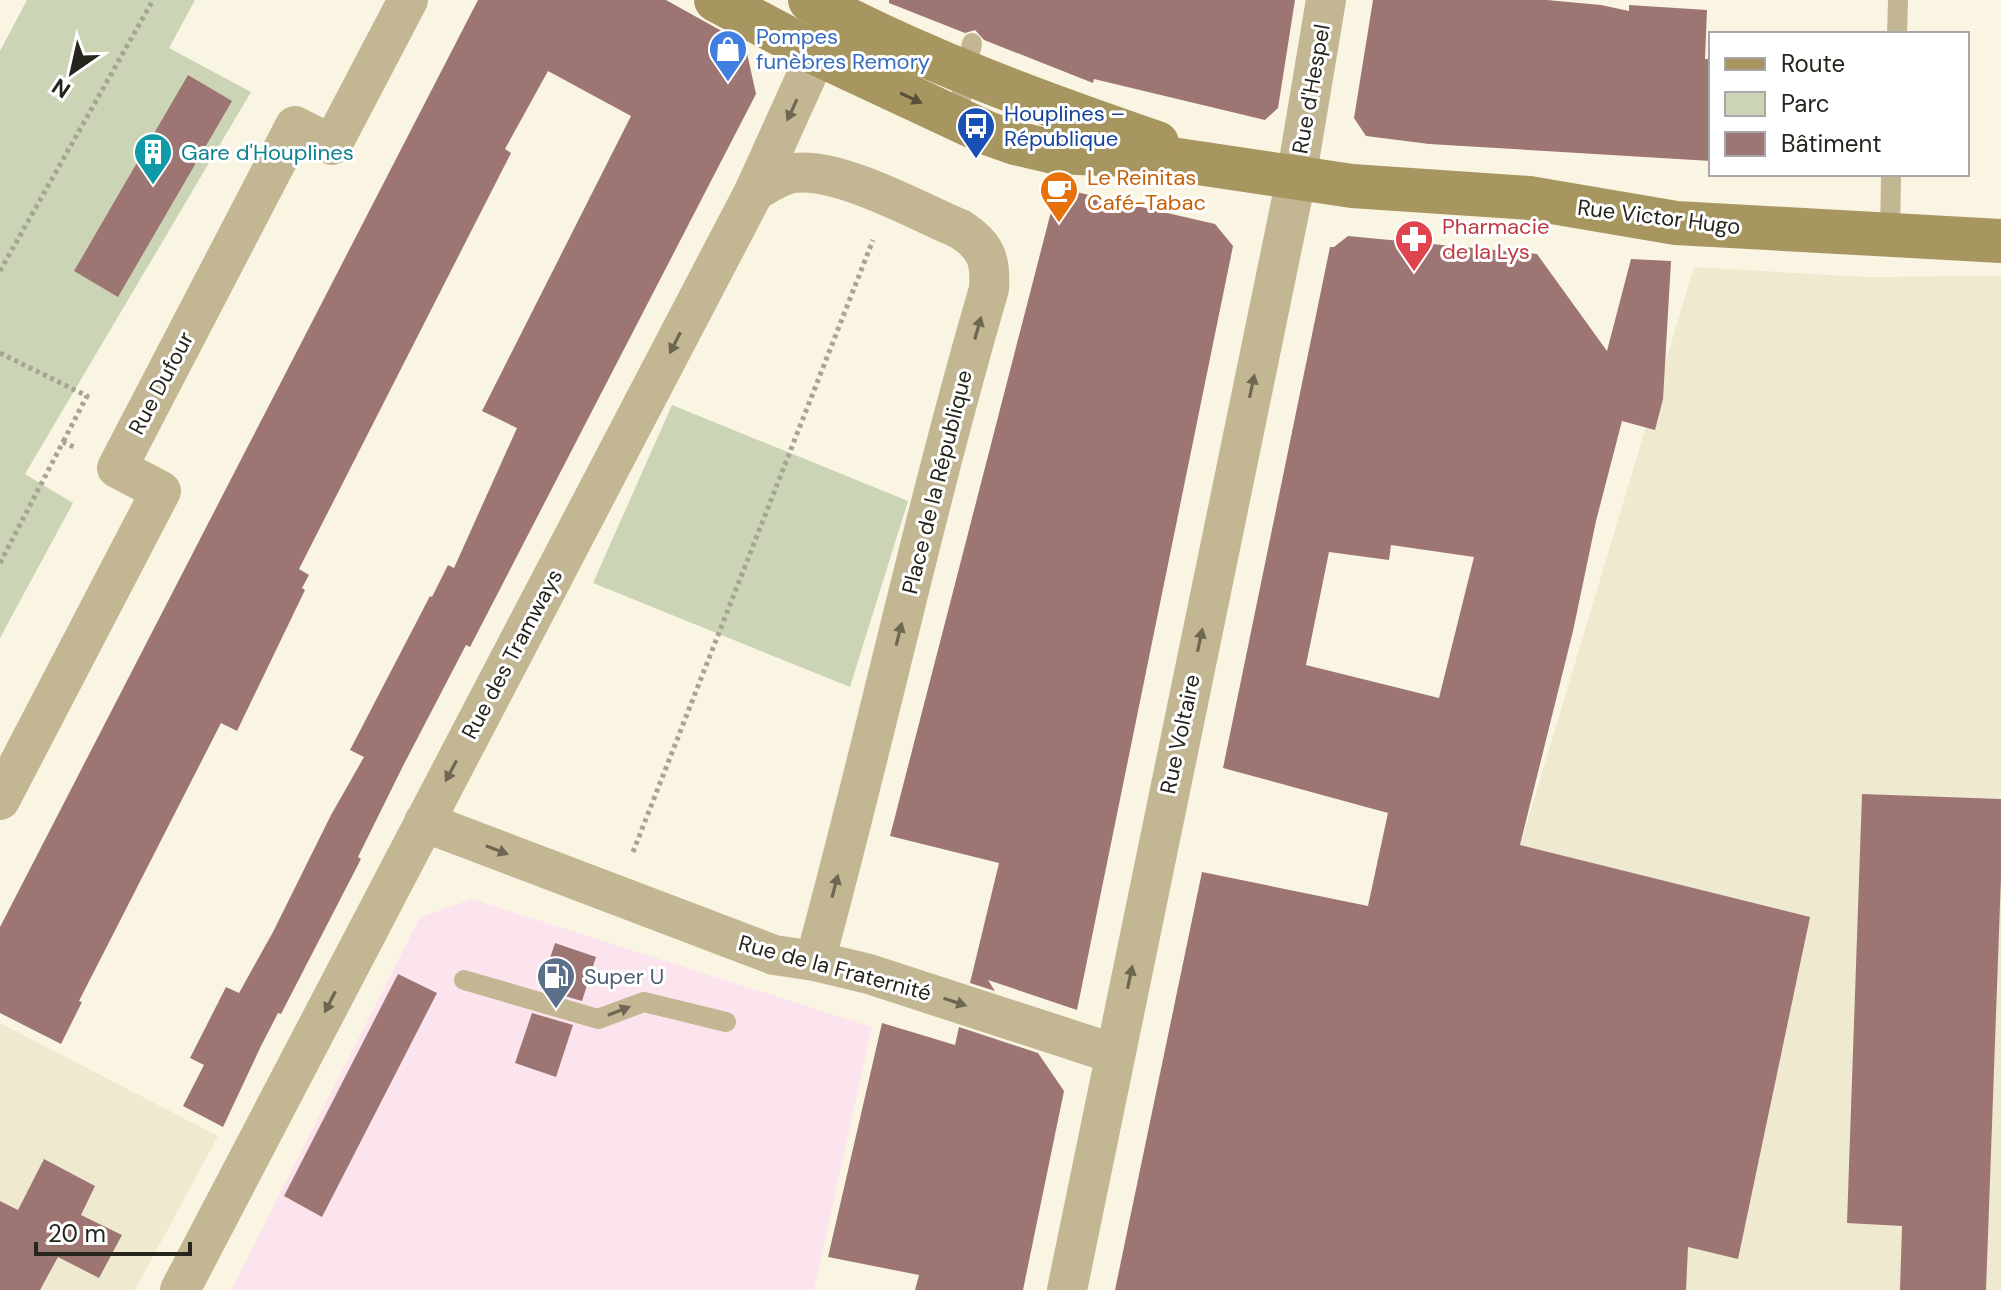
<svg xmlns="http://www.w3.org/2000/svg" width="2001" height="1290" viewBox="0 0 2001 1290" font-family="'DM Sans',sans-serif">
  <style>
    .commercial { fill: #fce4ee }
    .built { fill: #efe9cf }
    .green { fill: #ccd4b6 }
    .building { fill: #9d7674; fill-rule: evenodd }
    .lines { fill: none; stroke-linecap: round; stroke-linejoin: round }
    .path { stroke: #a7a395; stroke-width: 5; stroke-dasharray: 4 4; stroke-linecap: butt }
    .service { stroke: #c2b693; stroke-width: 20 }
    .minor { stroke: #c2b693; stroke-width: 40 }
    .secondary { stroke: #a89661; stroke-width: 44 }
    .oneway { fill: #595238 }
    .oneway2 { fill: #6c6652 }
    .labels { text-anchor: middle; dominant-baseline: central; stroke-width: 6; stroke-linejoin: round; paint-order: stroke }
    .shop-label { font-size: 22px; fill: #366cbe; stroke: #fff; text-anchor: start }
    .street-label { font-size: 22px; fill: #25241d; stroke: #fff }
    .transit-label { font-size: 22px; fill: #164399; stroke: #fff; text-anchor: start }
    .culture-label { font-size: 22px; fill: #0d838f; stroke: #fff; text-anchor: start }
    .food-label { font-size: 22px; fill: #c56008; stroke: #fff; text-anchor: start }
    .health-label { font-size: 22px; fill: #be3a42; stroke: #fff; text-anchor: start }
    .service-label { font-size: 22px; fill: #4e5e75; stroke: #fff; text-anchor: start }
  </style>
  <rect width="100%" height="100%" fill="#faf5e3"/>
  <path class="commercial" d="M 472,899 L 872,1027 L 814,1290 L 231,1290 L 420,917 Z"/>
  <g class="built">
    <path d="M 1694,267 L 1866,277 L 2001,276 L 2001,1290 L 1275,1290 L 1361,937 L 1388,813 L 1520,846 Z"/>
    <path d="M 0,1023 L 218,1136 L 135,1290 L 0,1290 Z"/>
  </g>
  <g class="green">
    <path d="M 27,0 L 195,0 L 169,48 L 251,92 L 25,474 L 73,503 L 0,638 L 0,51 Z"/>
    <path d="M 672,405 L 908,501 L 850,687 L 593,583 Z"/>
  </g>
  <g class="building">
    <path d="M 478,0 L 666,0 L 745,44 L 756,94 L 470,647 L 466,645 L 403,766 L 358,857 L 361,859 L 281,1014 L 278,1013 L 261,1046 L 223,1127 L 183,1106 L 204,1065 L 190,1058 L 226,987 L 239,993 L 273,932 L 331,815 L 364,757 L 350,750 L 430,596 L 432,597 L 448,565 L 454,568 L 517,428 L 482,411 L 631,116 L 548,71 L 505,149 L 511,153 L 299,569 L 309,575 L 302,588 L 305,590 L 237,731 L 221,723 L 79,1001 L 82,1002 L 61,1044 L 0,1013 L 0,927 Z"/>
    <path d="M 889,0 L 1295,0 L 1278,108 L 1265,120 L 1094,79 L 1093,83 L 984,40 L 975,30 L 965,33 L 889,3 Z"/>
    <path d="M 1373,0 L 1547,0 L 1601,5 L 1629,11 L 1629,5 L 1707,10 L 1705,59 L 1711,59 L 1711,161 L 1429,144 L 1366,136 L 1354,118 Z"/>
    <path d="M 188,75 L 232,101 L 118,297 L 74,271 Z"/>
    <path d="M 1072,191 L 1215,224 L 1233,246 L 1077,1010 L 988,980 L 995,991 L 970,983 L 999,863 L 890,836 L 1054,200 Z"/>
    <path d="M 1348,236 L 1537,254 L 1607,351 L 1631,259 L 1671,261 L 1663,399 L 1655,430 L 1622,421 L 1596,521 L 1573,631 L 1520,845 L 1810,917 L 1738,1259 L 1688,1247 L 1686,1290 L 1115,1290 L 1202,872 L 1368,906 L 1388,813 L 1223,768 L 1330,247 L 1334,247 ZM 1391,545 L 1474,557 L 1439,698 L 1306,665 L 1329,552 L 1389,560 Z"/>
    <path d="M 1862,794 L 2001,799 L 2001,877 L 1986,1290 L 1900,1290 L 1902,1226 L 1847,1223 Z"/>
    <path d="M 555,943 L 596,957 L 582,1001 L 540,989 Z"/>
    <path d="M 398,974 L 437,993 L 322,1217 L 284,1196 Z"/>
    <path d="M 532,1013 L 573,1025 L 556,1077 L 515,1063 Z"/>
    <path d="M 882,1023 L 955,1045 L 959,1027 L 1038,1053 L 1064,1091 L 1023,1290 L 915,1290 L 919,1275 L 828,1257 Z"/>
    <path d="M 44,1159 L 95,1186 L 81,1215 L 122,1235 L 99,1278 L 58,1257 L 40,1290 L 0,1290 L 0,1201 L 18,1210 Z"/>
  </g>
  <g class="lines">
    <g class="path">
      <path d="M 0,271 L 153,0"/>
      <path d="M 0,353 L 87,396 L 63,442"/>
      <path d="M 0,563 L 63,442 L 76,448"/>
      <path d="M 633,852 L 873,240"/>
    </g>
    <g class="service">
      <path d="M 1897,34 L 1898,0"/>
      <path d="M 957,119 L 972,43"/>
      <path d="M 1890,234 L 1891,176"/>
      <path d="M 464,980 L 598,1019 L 644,1002 L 726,1022"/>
    </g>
    <g class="minor">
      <path d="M 754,192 C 767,184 779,175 794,173 C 839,167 917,211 960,229 C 986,246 991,259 989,289 C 924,511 876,738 815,961"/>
      <path d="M 0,800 L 161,491 L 117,468 L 295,126 L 332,145 L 408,0"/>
      <path d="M 424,822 L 774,955 L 815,961 L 869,974 L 1115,1054"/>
      <path d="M 180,1290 L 754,192 L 830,24"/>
      <path d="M 1067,1290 L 1296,179 L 1326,0"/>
    </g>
    <g class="secondary">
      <path d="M 716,0 L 818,54 L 987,133 L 1015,143 L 1054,152 L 1151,156 L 1352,186 L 1529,198 L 1676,223 L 2001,241"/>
      <path d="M 810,0 C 920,59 1038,102 1157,143"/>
    </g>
  </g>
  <defs><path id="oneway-solid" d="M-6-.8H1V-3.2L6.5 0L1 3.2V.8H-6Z" transform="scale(2)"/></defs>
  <use class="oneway" href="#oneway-solid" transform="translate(911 98) rotate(25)"/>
  <g class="oneway2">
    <use href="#oneway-solid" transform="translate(792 110) rotate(115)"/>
    <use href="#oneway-solid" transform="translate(978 328) rotate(-74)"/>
    <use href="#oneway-solid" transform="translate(675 343) rotate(117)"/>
    <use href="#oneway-solid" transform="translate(1252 386) rotate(-78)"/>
    <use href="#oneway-solid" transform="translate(899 634) rotate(-76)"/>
    <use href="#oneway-solid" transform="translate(1200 640) rotate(-78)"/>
    <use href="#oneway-solid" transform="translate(451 771) rotate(118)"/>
    <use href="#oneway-solid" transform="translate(497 850) rotate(21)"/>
    <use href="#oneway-solid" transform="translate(835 886) rotate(-75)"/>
    <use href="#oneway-solid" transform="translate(1130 977) rotate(-78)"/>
    <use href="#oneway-solid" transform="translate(330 1002) rotate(117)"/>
    <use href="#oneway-solid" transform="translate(955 1002) rotate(18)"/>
    <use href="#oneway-solid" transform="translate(619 1011) rotate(-21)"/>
  </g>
  <defs>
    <symbol id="shop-pin" viewBox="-11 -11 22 30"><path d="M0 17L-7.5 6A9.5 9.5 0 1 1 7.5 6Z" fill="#3f7fe0" stroke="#fff"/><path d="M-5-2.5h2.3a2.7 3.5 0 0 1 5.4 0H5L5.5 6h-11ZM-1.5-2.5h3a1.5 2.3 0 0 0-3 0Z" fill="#fff"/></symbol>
    <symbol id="bus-pin" viewBox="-11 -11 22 30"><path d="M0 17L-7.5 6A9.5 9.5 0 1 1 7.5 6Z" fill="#1a4fb4" stroke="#fff"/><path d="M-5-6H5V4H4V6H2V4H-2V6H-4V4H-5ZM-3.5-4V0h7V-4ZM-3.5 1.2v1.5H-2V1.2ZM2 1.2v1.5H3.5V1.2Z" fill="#fff"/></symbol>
    <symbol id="building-pin" viewBox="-11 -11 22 30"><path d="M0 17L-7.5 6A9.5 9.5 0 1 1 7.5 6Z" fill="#0f9aa8" stroke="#fff"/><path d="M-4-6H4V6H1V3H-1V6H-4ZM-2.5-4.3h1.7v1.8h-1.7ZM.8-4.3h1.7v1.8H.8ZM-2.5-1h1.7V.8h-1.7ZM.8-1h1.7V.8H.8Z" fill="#fff"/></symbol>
    <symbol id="cafe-pin" viewBox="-11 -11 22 30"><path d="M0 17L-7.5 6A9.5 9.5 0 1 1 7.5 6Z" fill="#e8710a" stroke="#fff"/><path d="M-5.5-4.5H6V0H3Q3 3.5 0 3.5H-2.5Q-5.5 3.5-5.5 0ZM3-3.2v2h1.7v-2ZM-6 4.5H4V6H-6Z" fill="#fff"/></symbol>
    <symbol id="pharmacy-pin" viewBox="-11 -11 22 30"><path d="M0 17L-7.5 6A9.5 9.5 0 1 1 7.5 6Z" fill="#e0444e" stroke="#fff"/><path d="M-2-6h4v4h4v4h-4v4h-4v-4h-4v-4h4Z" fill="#fff"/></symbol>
    <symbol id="fuel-pin" viewBox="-11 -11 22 30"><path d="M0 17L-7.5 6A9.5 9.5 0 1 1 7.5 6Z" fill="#5c6f8a" stroke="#fff"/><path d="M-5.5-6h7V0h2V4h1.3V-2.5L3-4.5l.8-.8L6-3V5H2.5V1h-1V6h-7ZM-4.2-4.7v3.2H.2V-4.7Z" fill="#fff"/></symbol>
  </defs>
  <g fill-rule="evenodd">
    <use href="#shop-pin" x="706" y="27" width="44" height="60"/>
    <use href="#bus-pin" x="954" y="104" width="44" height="60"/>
    <use href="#building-pin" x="131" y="130" width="44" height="60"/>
    <use href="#cafe-pin" x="1037" y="168" width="44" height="60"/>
    <use href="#pharmacy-pin" x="1392" y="217" width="44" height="60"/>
    <use href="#fuel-pin" x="534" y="954" width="44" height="60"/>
  </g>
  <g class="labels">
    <g class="shop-label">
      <text x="756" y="36">Pompes<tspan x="756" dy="25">funèbres Remory</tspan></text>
    </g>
    <g class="street-label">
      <text transform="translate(1311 89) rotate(-80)">Rue d'Hespel</text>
      <text transform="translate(1659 217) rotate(7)">Rue Victor Hugo</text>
      <text transform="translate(161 383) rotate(-62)">Rue Dufour</text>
      <text transform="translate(937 482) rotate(-76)">Place de la République</text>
      <text transform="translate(512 654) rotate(-62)">Rue des Tramways</text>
      <text transform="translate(1180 734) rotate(-78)">Rue Voltaire</text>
      <text transform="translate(835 968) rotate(15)">Rue de la Fraternité</text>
    </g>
    <g class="transit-label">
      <text x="1004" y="113">Houplines –<tspan x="1004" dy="25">République</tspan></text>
    </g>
    <g class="culture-label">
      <text x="181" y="152">Gare d'Houplines</text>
    </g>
    <g class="food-label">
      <text x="1087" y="177">Le Reinitas<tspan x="1087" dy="25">Café-Tabac</tspan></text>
    </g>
    <g class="health-label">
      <text x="1442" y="226">Pharmacie<tspan x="1442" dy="25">de la Lys</tspan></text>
    </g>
    <g class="service-label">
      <text x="584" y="976">Super U</text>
    </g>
  </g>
  <rect x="1709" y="32" width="260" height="144" fill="#ffffff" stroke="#a8a7a5" stroke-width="2"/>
  <rect x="1725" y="58" width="40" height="12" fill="#a89661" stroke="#a8a7a5" stroke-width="2"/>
  <text x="1781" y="72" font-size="24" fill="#25241d">Route</text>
  <rect x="1725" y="92" width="40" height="24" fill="#ccd4b6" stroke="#a8a7a5" stroke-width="2"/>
  <text x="1781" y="112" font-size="24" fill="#25241d">Parc</text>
  <rect x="1725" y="132" width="40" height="24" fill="#9d7674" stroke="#a8a7a5" stroke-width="2"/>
  <text x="1781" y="152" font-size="24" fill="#25241d">Bâtiment</text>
  <g transform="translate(72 72) rotate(214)" stroke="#ffffff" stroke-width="6" paint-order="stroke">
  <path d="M0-6L14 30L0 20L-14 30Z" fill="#25241d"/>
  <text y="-12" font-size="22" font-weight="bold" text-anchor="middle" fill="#25241d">N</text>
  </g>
  <path d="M36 1242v12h154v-12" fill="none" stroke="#25241d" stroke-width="4"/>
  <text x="48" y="1242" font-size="24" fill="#25241d" stroke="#ffffff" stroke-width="6" paint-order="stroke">20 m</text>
</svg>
